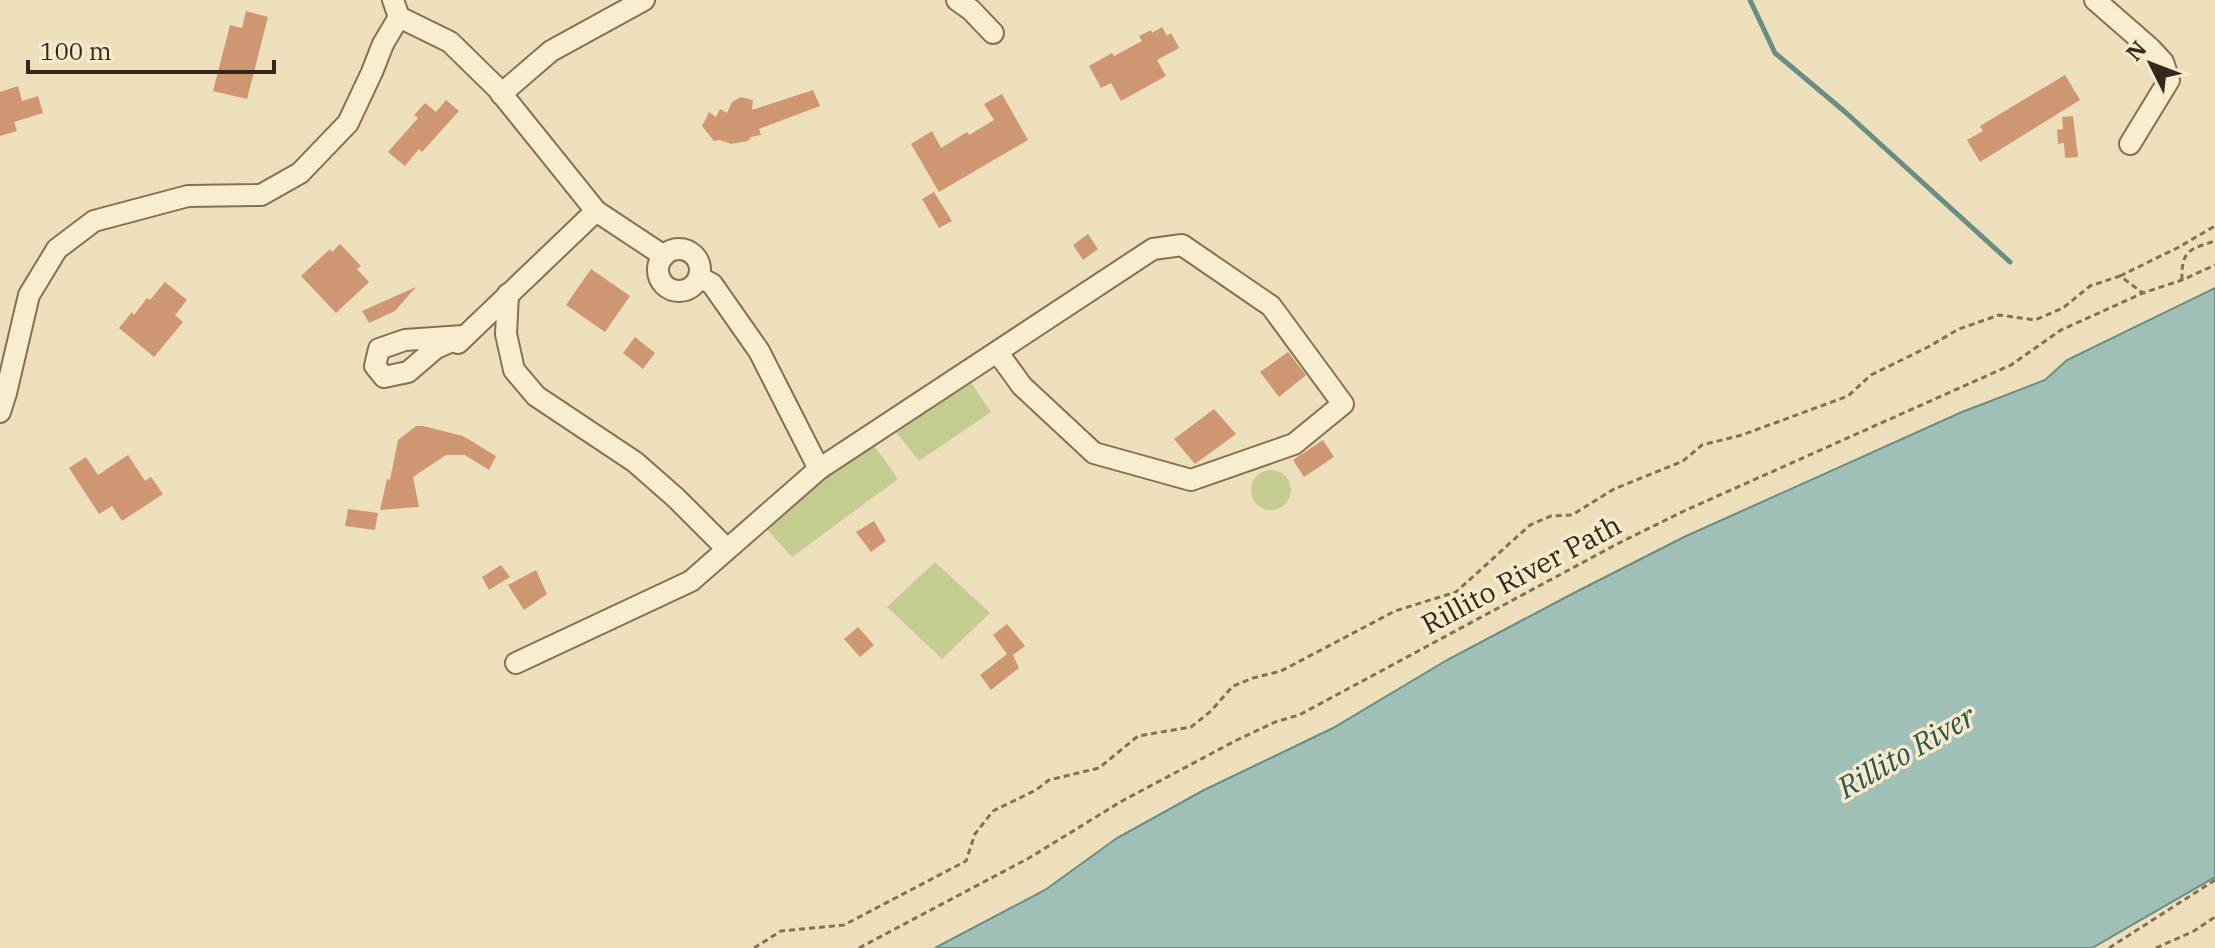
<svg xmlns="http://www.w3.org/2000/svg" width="2215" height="948" viewBox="0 0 2215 948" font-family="'IBM Plex Serif',serif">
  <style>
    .green { fill: #c5cc90 }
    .water { fill: #a0bfb6; stroke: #688d84; stroke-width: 2 }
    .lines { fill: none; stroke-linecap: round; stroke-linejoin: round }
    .stream { stroke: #688d84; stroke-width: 5 }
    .building { fill: #ce9771 }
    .minor-casing { stroke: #866f55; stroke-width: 24 }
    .path { stroke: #866f55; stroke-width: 3; stroke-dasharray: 6 4; stroke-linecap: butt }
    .minor { stroke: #f9edcf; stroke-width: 20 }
    .labels { text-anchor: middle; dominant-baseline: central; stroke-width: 7; stroke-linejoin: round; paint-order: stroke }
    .street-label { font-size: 28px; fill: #35271b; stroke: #f6eacc }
    .water-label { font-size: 30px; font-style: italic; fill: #295552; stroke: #f6eacc }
  </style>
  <rect width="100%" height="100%" fill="#eedfbc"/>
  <g class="green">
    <path d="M 969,380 L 991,412 L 919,461 L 892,427 Z"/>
    <path d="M 872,443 L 898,479 L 792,557 L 763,525 Z"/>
    <circle cx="1271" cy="490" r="20"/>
    <path d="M 935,562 L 990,613 L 942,659 L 887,607 Z"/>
  </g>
  <path class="water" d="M 2215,288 L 2215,877 L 2092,948 L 935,948 L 1045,890 L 1117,838 L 1204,790 L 1333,728 L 1447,660 L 1570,595 L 1684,537 L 1962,412 L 2045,380 L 2067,360 Z"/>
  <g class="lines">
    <path class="stream" d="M 1750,0 L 1775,53 L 1844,111 L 2010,262"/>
  </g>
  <g class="building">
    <path d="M 246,11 L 268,17 L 247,99 L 213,91 L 230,25 L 242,28 Z"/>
    <path d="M 1162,27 L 1167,36 L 1171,33 L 1179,48 L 1157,60 L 1166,76 L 1121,101 L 1111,83 L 1101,88 L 1089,66 L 1112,53 L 1114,56 L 1142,41 L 1139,36 L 1151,30 L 1152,33 Z"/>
    <path d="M 2065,75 L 2080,100 L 1980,162 L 1967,140 L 1983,131 L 1980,126 Z"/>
    <path d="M 18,86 L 22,101 L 38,96 L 43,113 L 14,122 L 17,131 L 0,136 L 0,92 Z"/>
    <path d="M 813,90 L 820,106 L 759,129 L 761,135 L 751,137 L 748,141 L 731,144 L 720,140 L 714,141 L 702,126 L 709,112 L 716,117 L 720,109 L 727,113 L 732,102 L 741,97 L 753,100 L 752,110 Z"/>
    <path d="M 1002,94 L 1028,140 L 939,192 L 911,144 L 932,131 L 941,148 L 967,132 L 969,135 L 994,120 L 984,104 Z"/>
    <path d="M 446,100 L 459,111 L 422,152 L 419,149 L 405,166 L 388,152 L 418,118 L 414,115 L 425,103 L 436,112 Z"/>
    <path d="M 2073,116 L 2078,157 L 2065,158 L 2064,143 L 2058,144 L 2057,130 L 2063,129 L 2062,117 Z"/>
    <path d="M 934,192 L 952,221 L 939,228 L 922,199 Z"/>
    <path d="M 1088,234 L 1098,249 L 1083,260 L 1073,245 Z"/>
    <path d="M 340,244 L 361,266 L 357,269 L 369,282 L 336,313 L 301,276 L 330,249 L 332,252 Z"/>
    <path d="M 591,269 L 630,296 L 605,332 L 566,305 Z"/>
    <path d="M 165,282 L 187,300 L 175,315 L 183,322 L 154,357 L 119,328 L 132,312 L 134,315 L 147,298 L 150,300 Z"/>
    <path d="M 416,287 L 395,311 L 369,323 L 362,311 Z"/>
    <path d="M 635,337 L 655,353 L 643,369 L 623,353 Z"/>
    <path d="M 1288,352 L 1306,375 L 1279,397 L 1260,372 Z"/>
    <path d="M 1214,409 L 1236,434 L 1195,464 L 1174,439 Z"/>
    <path d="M 416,426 L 423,426 L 463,436 L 496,456 L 489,470 L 465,455 L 446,455 L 413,477 L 419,507 L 380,510 L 387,479 L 390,480 L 398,440 Z"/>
    <path d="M 1323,440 L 1334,457 L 1304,477 L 1293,460 Z"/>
    <path d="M 128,455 L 145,481 L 151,477 L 163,494 L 122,521 L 112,506 L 99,514 L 69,468 L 86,457 L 98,475 Z"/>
    <path d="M 348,509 L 378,513 L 375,530 L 345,526 Z"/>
    <path d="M 874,521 L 886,541 L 871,552 L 856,532 Z"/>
    <path d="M 501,565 L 510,577 L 489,590 L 482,577 Z"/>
    <path d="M 536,570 L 547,594 L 524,610 L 508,585 Z"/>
    <path d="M 1007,624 L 1025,646 L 1013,655 L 1019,668 L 991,690 L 980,675 L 1007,654 L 993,635 Z"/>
    <path d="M 858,627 L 874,645 L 860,657 L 844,639 Z"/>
  </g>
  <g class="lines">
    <defs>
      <g id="minor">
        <path d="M 393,0 L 399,17 L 450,42 L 497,88 L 596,211 L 664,256"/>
        <path d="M 957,0 L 971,10 L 993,33"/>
        <path d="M 2095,0 L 2150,48 L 2163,62 L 2169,80 L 2130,144"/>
        <path d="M 501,94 L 551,51 L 644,0"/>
        <circle cx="679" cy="270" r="21"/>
        <path d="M 699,277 L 712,284 L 759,351 L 819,469"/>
        <path d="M 508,294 L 506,334 L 514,370 L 536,396 L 635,462 L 676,498 L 727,549"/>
        <path d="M 463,336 L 436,348 L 408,372 L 384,377 L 375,366 L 379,349 L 405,340 L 463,336 L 465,336"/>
        <path d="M 458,343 L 596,211"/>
        <path d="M 0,412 L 6,393 L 29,295 L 57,249 L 94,221 L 188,196 L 261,195 L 300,173 L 348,123 L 372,72 L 383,44 L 399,17"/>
        <path d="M 516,663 L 691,581 L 819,469 L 1153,249 L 1182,245 L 1271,306 L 1343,404 L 1294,444 L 1191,480 L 1094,453 L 1022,386 L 998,353"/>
      </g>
    </defs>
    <use href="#minor" class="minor-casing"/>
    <g class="path">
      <path d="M 2120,276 L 2179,247 L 2215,226"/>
      <path d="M 2182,280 C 2181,251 2189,249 2215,241"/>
      <path d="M 754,948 L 781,931 L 844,925 L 966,861 L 975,834 L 993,811 L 1036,790 L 1049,780 L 1099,768 L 1138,736 L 1191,727 L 1211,711 L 1233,686 L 1253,678 L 1281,671 L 1395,611 L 1456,592 L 1530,525 L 1551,516 L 1572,515 L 1614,489 L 1683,461 L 1702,445 L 1742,435 L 1848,396 L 1871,375 L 1928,347 L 1959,329 L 1999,315 L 2035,320 L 2063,308 L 2090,286 L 2120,276 L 2143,293"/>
      <path d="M 859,948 L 1029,858 L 1122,801 L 1235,741 L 1275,722 L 1299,715 L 1316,706 L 1617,544 L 1684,511 L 2011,365 L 2061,330 L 2143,293 L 2182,280 L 2215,265"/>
      <path d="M 2109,948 L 2215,880"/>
      <path d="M 2156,948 L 2194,931 L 2215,917"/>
    </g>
    <use href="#minor" class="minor"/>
  </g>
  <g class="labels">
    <g class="street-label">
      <text transform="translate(1521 574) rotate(-28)">Rillito River Path</text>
    </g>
    <g class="water-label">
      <text transform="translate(1906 751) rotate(-30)">Rillito River</text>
    </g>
  </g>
  <g transform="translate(2151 64) rotate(312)" stroke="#f6eacc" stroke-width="6" paint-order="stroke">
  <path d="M0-6L14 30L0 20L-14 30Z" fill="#35271b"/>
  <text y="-12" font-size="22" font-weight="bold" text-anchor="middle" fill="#35271b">N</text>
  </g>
  <path d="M28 60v12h246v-12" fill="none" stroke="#35271b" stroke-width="4"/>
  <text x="40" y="60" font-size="24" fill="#35271b" stroke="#f6eacc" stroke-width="6" paint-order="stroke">100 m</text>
</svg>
